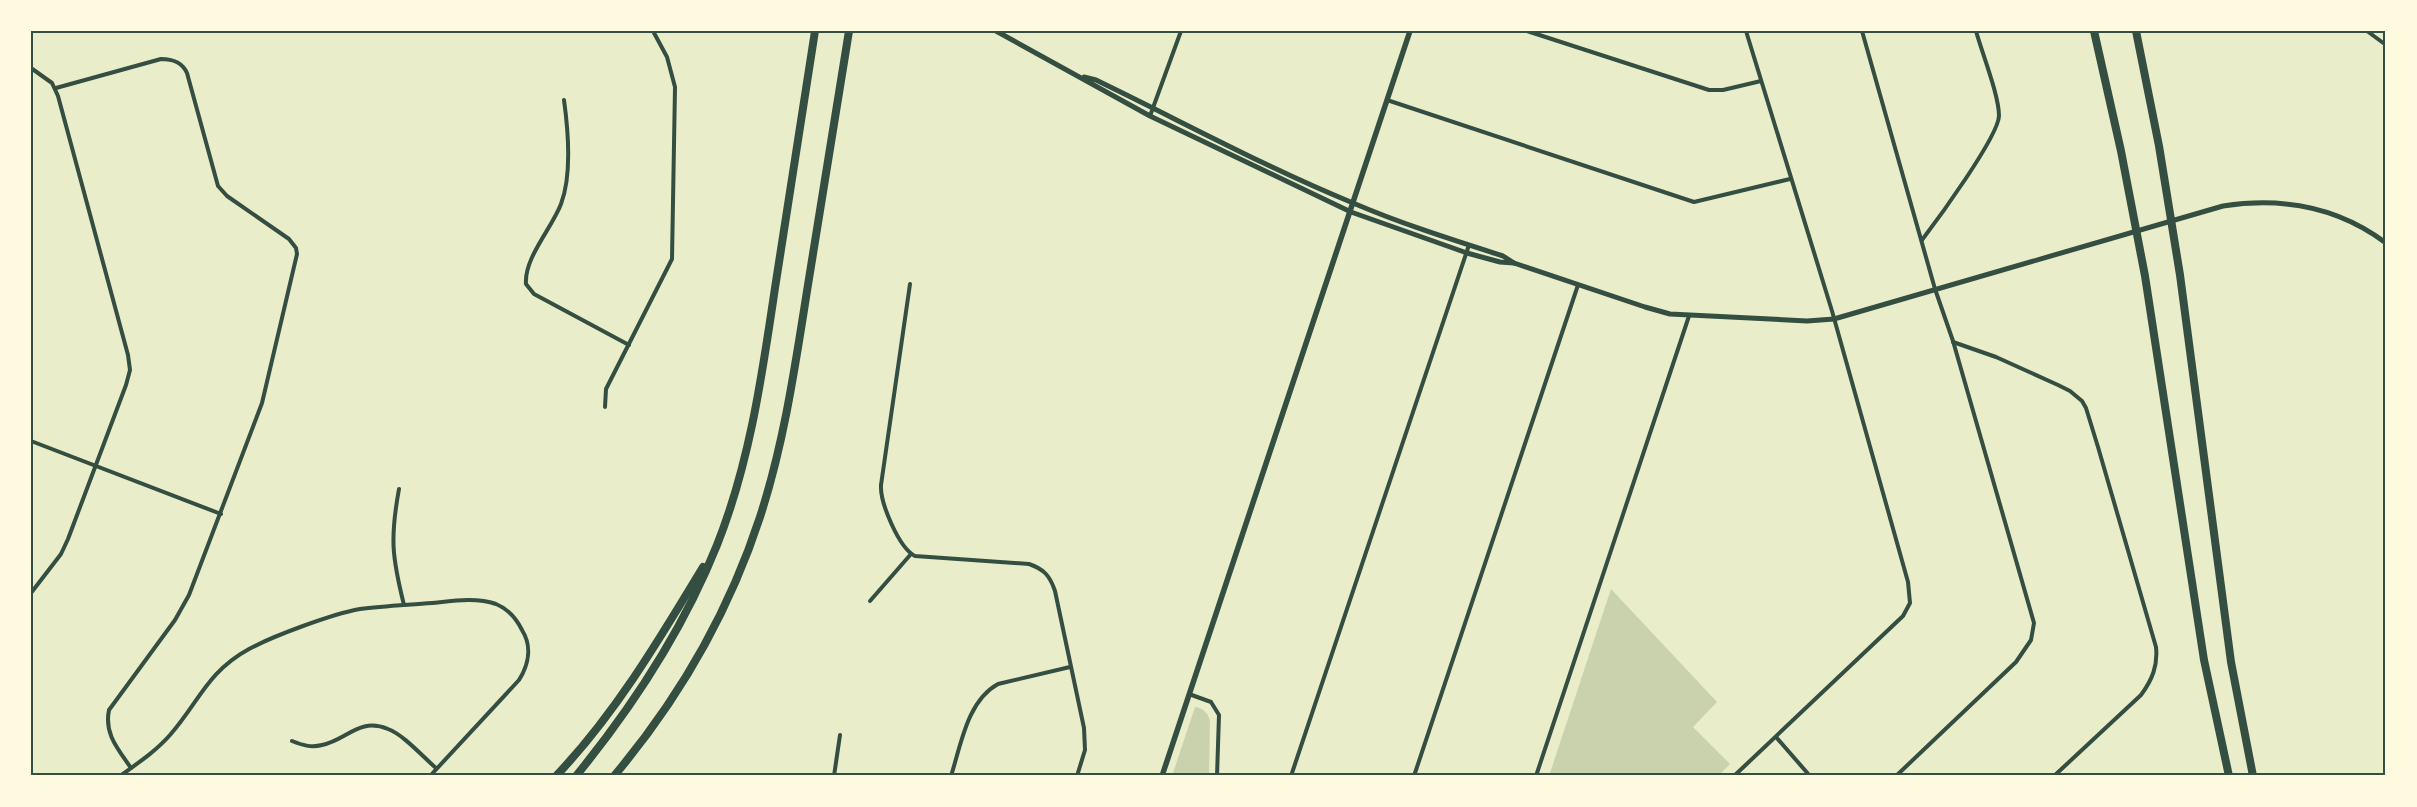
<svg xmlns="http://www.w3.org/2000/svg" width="2417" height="807" viewBox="0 0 2417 807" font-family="'Noto Serif',serif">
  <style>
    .green { fill: #cad2ad }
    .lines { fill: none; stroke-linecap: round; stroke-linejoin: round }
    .minor { stroke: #344e41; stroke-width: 4 }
    .tertiary { stroke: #344e41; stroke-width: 5 }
    .secondary { stroke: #344e41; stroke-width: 5.5 }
    .motorway { stroke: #344e41; stroke-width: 8 }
    .neatline { fill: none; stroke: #344e41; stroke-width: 2 }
  </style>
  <rect width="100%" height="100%" fill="#e9edc9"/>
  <g class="green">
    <path d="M 1611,589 L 1717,702 L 1693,727 L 1730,764 L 1718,776 L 1549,776 Z"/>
    <path d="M 1195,707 C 1203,708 1208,713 1210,721 L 1209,776 L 1172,776 Z"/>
  </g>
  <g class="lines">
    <g class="minor">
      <path d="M 1527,31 L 1709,90 L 1723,90 L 1761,81"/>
      <path d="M 1862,31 L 1935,289 L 1953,341 L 2034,623 L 2031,640 L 2016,662 L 1896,776"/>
      <path d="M 2367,31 L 2386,45"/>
      <path d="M 31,68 L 52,83 L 58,96 L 128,355 L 130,370 L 126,385 L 68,539 L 61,554 L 31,593"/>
      <path d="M 56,88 L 161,59 C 173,59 182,62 187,73 L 218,186 L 227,196 L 289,239 L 296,248 L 297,254 L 262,403 L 189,595 L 175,620 L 109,710 C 104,734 118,749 131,768"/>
      <path d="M 564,100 C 568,129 572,175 561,204 C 552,228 524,258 526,284 L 534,294 L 629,345"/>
      <path d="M 1387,100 L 1694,202 L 1790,179"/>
      <path d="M 1150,116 L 1181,31"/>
      <path d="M 1922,240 C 1938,219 1998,137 1999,116 C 1999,95 1982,53 1976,31"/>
      <path d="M 910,284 L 881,485 C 880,503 899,548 915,556 L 1029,564 C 1044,569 1050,576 1055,591 L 1084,728 L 1085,750 L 1077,776"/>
      <path d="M 1953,342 L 1996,357 L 2058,385 L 2070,391 L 2082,401 L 2086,408 L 2098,447 L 2156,647 C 2158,666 2152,680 2141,695 L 2054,776"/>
      <path d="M 605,407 L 606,389 L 672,259 L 675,87 L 667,57 L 653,31"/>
      <path d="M 31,441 L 221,514"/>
      <path d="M 399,489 C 390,538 392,557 404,605"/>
      <path d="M 870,601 L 911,554"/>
      <path d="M 1189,694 L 1211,702 L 1219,715 L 1217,776"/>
      <path d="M 1776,737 L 1810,776"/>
      <path d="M 292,741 C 302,745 311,748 322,745 C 347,740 359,717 388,729 C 404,735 423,757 436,768"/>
      <path d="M 120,776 C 138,763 156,751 170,735 C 199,702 207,672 249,649 C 273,636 332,614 360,609 C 383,606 408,605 432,603 C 452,601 476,597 496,604 C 508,609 516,618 522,630 C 532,646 529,664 519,680 L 430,776"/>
      <path d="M 834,776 L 840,735"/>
      <path d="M 951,776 C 961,745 967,701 998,684 L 1070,667"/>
      <path d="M 1291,776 L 1469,245"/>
      <path d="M 1414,776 L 1578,285"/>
      <path d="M 1536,776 L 1689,316"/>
      <path d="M 1734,776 L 1903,616 L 1910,603 L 1908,582 L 1832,311 L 1746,31"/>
    </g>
    <g class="tertiary">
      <path d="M 996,31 L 1150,116 L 1351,212 L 1467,253 L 1500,262 L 1514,263 L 1645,307 L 1670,314 L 1807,321 L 1834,319 L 2223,206 C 2282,197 2338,207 2386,243"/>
      <path d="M 1084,77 L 1096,80 C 1181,121 1265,167 1353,203 C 1402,224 1453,240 1503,256 L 1514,263"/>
    </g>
    <path class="secondary" d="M 1162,776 L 1410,31"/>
    <g class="motorway">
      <path d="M 2094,31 L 2121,151 L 2145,276 L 2204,660 L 2229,776"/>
      <path d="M 2136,31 L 2159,146 L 2180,275 L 2231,662 L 2253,776"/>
      <path d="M 556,776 C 615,714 659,640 703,567"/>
      <path d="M 576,776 C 634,705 683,630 717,545 C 750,462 762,375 775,288 C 788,202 802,117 815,31"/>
      <path d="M 614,776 C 678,700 729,612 760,517 C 784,443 795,367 807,291 C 821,204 835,118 849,31"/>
    </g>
  </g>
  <rect width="2417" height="807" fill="none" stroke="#fefae0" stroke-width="65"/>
  <rect x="32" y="32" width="2352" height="742" class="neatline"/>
</svg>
